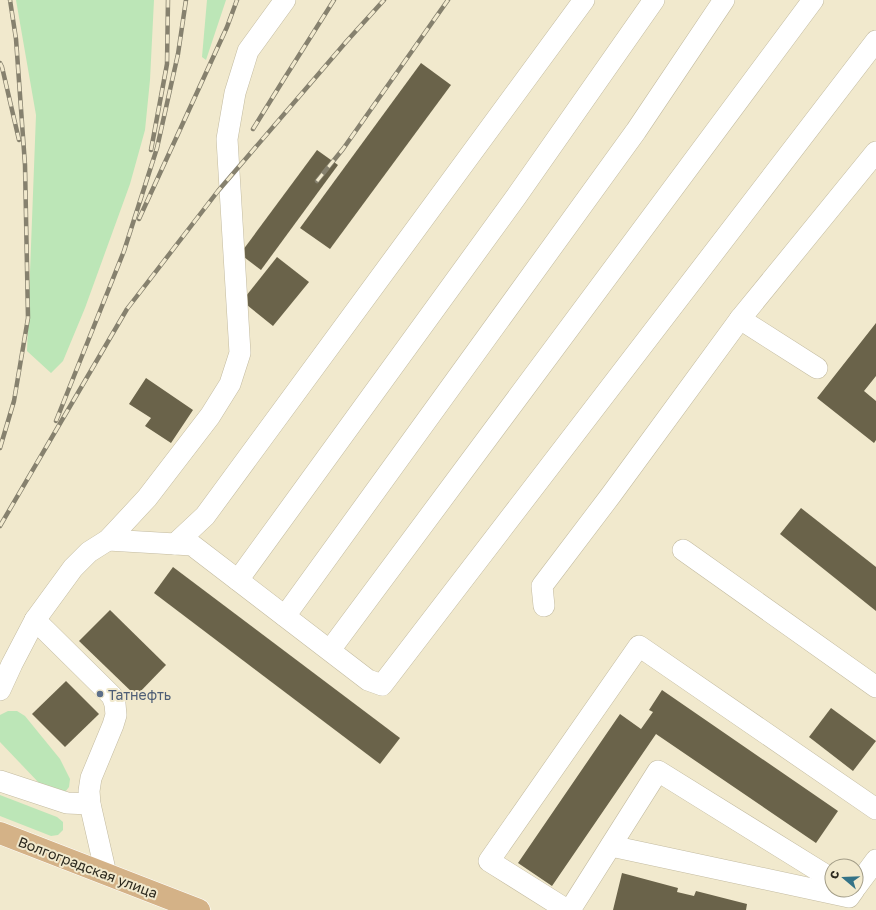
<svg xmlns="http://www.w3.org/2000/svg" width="876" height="910" viewBox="0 0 876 910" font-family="'Golos Text',sans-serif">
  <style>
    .green { fill: #bce6b7 }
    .building { fill: #6a634a }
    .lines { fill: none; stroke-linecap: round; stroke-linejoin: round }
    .minor-casing { stroke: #c3bba0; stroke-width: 22 }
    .major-casing { stroke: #fff; stroke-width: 23 }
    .minor { stroke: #fff; stroke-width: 21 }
    .major { stroke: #d4b287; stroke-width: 22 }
    .rail-casing { stroke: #86816e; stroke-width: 4.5 }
    .rail { stroke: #f1e9cd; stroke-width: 3; stroke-dasharray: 9; stroke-linecap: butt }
    .service-dot { fill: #5c6f8a; stroke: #f1e9cd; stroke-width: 1.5 }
    .labels { text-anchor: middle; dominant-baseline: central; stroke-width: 4; stroke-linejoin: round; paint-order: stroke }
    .service-label { font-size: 14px; fill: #4e5e75; stroke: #f1e9cd; text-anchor: start }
    .street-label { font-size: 14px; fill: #2d2a1f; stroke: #f1e9cd }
  </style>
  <rect width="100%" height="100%" fill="#f1e9cd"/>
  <g class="green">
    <path d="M 16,0 L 154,0 L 150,80 L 145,130 L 130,184 L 85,308 L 63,361 L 51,373 L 27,351 L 36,115 Z"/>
    <path d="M 207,0 L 226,0 L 206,60 L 202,57 Z"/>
    <path d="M 8,711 L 17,711 L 25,716 L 60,759 L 70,779 L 69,787 L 65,792 L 40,784 L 0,742 L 0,715 Z"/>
    <path d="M 0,795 L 57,817 L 63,822 L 63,830 L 58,835 L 51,836 L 0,816 Z"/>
  </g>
  <g class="building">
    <path d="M 421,63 L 451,85 L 330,249 L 300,228 Z"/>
    <path d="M 317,150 L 338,165 L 261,270 L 240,254 Z"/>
    <path d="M 277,257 L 309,282 L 273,326 L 242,301 Z"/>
    <path d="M 876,323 L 876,376 L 864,391 L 876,401 L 876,440 L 874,443 L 817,398 Z"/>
    <path d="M 146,378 L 193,410 L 171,443 L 145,426 L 151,418 L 129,404 Z"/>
    <path d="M 801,508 L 876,567 L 876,611 L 780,534 Z"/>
    <path d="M 173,567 L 400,738 L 380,764 L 154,593 Z"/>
    <path d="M 110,610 L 166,665 L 136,696 L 79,641 Z"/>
    <path d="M 66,681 L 99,714 L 65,747 L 32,714 Z"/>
    <path d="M 662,690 L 838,811 L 816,843 L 656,734 L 552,886 L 518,863 L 620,714 L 641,729 L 653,712 L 649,710 Z"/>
    <path d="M 831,708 L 876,741 L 853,771 L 809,737 Z"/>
    <path d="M 622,873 L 678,888 L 677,892 L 694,896 L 696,891 L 747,904 L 746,910 L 613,910 Z"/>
  </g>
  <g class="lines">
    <defs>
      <g id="minor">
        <path d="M 740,319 L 817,368"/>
        <path d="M 108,540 L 192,545 L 368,680 L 382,685 L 876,41"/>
        <path d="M 175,544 L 205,516 L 584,0"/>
        <path d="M 683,550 L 876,687"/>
        <path d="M 238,580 L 516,197 L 654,0"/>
        <path d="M 544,606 L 542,586 L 611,495 L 740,319 L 876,152"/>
        <path d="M 285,616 L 636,131 L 724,0"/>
        <path d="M 35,620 L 112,696 L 115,704 L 116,715 L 113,725 L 91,778 L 89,791 L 90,804 L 106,874"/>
        <path d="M 330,650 L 813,0"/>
        <path d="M 0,690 L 12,664 L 35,620 L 73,568 L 89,552 L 108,540 L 147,498 L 210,416 L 230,384 L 240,353 L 227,139 L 235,93 L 248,51 L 285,0"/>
        <path d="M 0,781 L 67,803 L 90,804"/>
        <path d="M 611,846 L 849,897 L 854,890"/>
        <path d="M 856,887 L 876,860"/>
        <path d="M 567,910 L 489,861 L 639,646 L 876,809"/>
        <path d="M 570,910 L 658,771 L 832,879"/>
      </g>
      <path id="major" d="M 0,833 L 199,910"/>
    </defs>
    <use href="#minor" class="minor-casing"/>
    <use href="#major" class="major-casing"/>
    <use href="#minor" class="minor"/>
    <use href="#major" class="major"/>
    <defs>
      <g id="rail">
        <path d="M 0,63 L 2,67 L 19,140"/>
        <path d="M 253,129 L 284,79 L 334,0"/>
        <path d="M 151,150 L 167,64 L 168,0"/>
        <path d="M 317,181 L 343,149 L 448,0"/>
        <path d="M 139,219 L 227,27 L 237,0"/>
        <path d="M 56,421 L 124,251 L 157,148 L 178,54 L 186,0"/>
        <path d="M 0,448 L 14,401 L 28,318 L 25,165 L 16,39 L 10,0"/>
        <path d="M 0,526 L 127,309 L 218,191 L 346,42 L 384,0"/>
      </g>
    </defs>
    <use href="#rail" class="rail-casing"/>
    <use href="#rail" class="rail"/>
  </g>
  <circle class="service-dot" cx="100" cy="694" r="4"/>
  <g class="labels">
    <g class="service-label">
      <text x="108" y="694">Татнефть</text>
    </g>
    <g class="street-label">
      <text transform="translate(88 867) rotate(21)">Волгоградская улица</text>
    </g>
  </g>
  <g transform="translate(844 878) rotate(289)"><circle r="19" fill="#f1e9cd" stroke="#a39d87"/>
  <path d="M0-3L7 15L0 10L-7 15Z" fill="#347387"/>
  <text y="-6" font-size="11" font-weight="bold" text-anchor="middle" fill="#2d2a1f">С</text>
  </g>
</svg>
